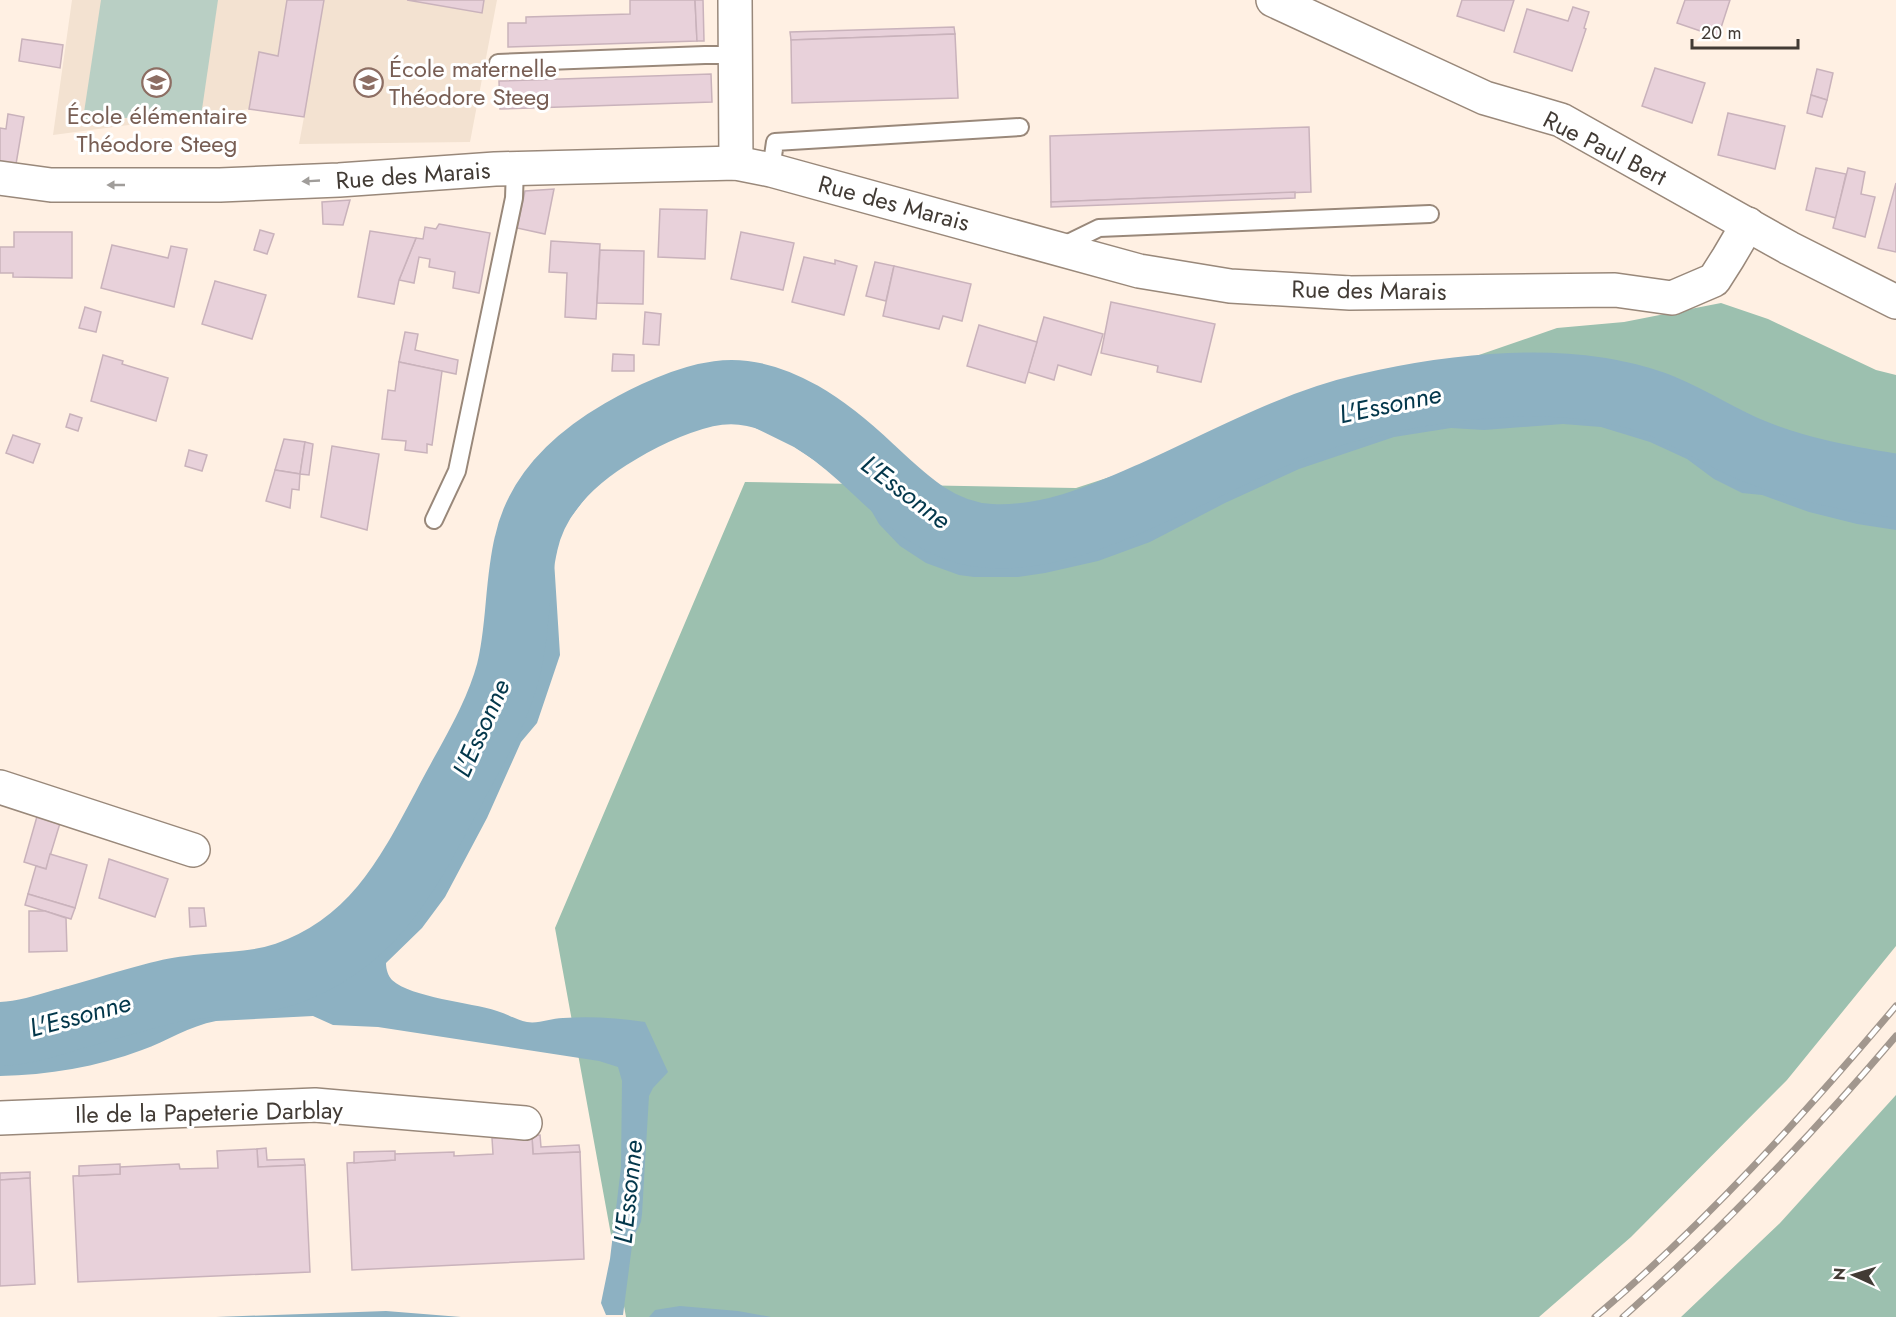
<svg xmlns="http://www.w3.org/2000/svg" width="1896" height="1317" viewBox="0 0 1896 1317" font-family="Jost,sans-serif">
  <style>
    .education { fill: #f3e2d1 }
    .green { fill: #b9cfc4 }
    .forest { fill: #9cc0af }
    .water { fill: #8db1c2 }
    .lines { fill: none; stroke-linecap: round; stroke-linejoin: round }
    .river { stroke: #8db1c2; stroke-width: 64 }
    .building { fill: #e8d1da; stroke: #c9b2bb; stroke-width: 1.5 }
    .lane-casing { stroke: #99887a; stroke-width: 20 }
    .street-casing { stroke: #99887a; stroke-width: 36 }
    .secondary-casing { stroke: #99887a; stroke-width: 36 }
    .lane { stroke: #fff; stroke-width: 16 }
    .street { stroke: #fff; stroke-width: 33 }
    .secondary { stroke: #fff; stroke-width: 33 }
    .rail-casing { stroke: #a2978e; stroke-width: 7 }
    .rail { stroke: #fff; stroke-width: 4.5; stroke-dasharray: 14; stroke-linecap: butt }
    .oneway { fill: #a09d9a }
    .labels { text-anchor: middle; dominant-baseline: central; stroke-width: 6; stroke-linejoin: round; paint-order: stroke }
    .education-label { font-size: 24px; fill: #785e54; stroke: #fff; text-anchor: start }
    .street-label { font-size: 24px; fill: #423b35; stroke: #fff }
    .water-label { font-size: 26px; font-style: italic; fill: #03374b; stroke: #fff }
  </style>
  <rect width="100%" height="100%" fill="#fff0e3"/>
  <path class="education" d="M 72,0 L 497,0 L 470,142 L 299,144 L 304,117 L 250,109 L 53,135 Z"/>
  <path class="green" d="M 101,0 L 218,0 L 201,116 L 83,119 Z"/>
  <g class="forest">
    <path d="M 1721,303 L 1768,319 L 1876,370 L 1896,375 L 1896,946 L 1787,1080 L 1631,1237 L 1539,1317 L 626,1317 L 555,928 L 745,482 L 1076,488 L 1386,387 L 1557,328 L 1624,322 Z"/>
    <path d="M 1896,1095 L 1896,1317 L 1681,1317 L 1780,1223 Z"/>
  </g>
  <g class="water">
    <path d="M 1503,386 C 1552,386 1601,387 1648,401 C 1686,412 1718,436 1755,451 C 1800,470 1848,478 1896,486 L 1896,530 L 1857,524 L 1809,512 L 1762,495 L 1742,493 L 1714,479 L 1687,459 L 1650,442 L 1601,427 L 1563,424 L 1484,430 L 1451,428 L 1394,437 L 1299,469 L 1225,503 L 1150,542 L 1098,561 L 1045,573 L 1018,577 L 974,577 L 959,575 L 926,563 L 900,546 L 879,524 L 864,498 L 814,460 L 794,447 L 749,425 L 722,421 L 695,424 L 665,436 L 621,464 L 590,492 L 564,526 L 559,537 L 554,560 L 560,655 L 537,723 L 521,742 L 487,818 L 445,897 L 422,928 L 386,963 C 386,969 388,976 392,980 C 412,998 470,1002 497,1011 C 507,1014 517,1020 527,1022 C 539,1024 551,1018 563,1018 C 591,1016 618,1018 645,1022 L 668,1072 L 653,1088 L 649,1096 L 642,1214 L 641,1222 L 633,1238 L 623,1315 L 606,1315 L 601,1303 L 610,1259 L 621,1167 L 622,1081 L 618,1067 L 599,1061 L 378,1027 L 333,1025 L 313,1016 L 216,1021 C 189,1026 167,1041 142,1050 C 97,1067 48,1075 0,1076 L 0,1034 C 26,1033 50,1025 75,1018 C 106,1009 137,999 168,992 C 184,988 200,984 216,983 C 239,983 260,983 283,975 C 376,944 410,868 454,789 C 475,750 499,709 509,666 C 518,628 518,589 524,551 C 533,497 572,461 616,433 C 636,421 656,413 678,405 C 689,401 702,396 714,393 C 772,383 836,433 874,471 C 904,499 937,529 979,535 C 1037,543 1095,518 1146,496 C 1202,471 1257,441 1314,420 C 1373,399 1440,389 1503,386 Z"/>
    <path d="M 680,1306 L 738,1311 L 771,1317 L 649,1317 L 655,1310 Z"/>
    <path d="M 386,1311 L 461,1317 L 216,1317 Z"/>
  </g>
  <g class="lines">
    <path class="river" d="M 0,1034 C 24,1033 46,1026 69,1019 C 102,1010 136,999 170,991 C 209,982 248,987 286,974 C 378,942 411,868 454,788 C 474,751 497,713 508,672 C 519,630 516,586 526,544 C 537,492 576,457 621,431 C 648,415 687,397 718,393 C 776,385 833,431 872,468 C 906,500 941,534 991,536 C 1046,539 1099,517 1148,495 C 1218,464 1290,423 1364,406 C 1453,385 1566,372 1654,403 C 1687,415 1716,435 1749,449 C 1796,469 1846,478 1896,486"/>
  </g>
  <g class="building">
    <path d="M 287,0 L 324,0 L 304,117 L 249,109 L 259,52 L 278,56 Z"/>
    <path d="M 407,0 L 484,0 L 482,13 Z"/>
    <path d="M 630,0 L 695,0 L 697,41 L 508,47 L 508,23 L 526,23 L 526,17 L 630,14 Z"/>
    <path d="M 695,0 L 703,0 L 704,41 L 697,41 Z"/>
    <path d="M 1462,0 L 1514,0 L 1504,31 L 1457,16 Z"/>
    <path d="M 1685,0 L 1730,0 L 1718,37 L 1677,23 Z"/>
    <path d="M 1573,7 L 1589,12 L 1584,28 L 1586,29 L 1572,71 L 1514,52 L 1527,9 L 1568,21 Z"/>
    <path d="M 954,27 L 955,34 L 791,40 L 790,32 Z"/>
    <path d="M 955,34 L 958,98 L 792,103 L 791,40 Z"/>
    <path d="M 22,39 L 63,45 L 60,68 L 19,61 Z"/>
    <path d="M 1655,68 L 1705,83 L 1692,123 L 1642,106 Z"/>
    <path d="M 1817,69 L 1833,73 L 1827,100 L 1811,95 Z"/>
    <path d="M 711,74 L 712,102 L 500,109 L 499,81 Z"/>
    <path d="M 1811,95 L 1827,100 L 1822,117 L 1807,113 Z"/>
    <path d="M 1728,113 L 1785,126 L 1775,169 L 1718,155 Z"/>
    <path d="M 8,114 L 24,117 L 16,164 L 0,161 L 0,128 L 6,129 Z"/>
    <path d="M 1309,127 L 1311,192 L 1051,202 L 1050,136 Z"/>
    <path d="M 1816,168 L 1846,174 L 1836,218 L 1806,210 Z"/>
    <path d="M 1848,168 L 1865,172 L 1861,194 L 1875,197 L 1865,237 L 1833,228 Z"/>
    <path d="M 1896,183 L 1896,252 L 1878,248 Z"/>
    <path d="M 554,189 L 545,234 L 517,228 L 525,191 Z"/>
    <path d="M 1295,192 L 1295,198 L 1051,207 L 1051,202 Z"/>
    <path d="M 350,200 L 343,225 L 323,224 L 322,202 Z"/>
    <path d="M 660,209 L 707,210 L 705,259 L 658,257 Z"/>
    <path d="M 439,224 L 490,233 L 479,293 L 453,288 L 455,272 L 429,267 L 430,259 L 419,257 L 414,283 L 399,280 L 416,238 L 423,239 L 425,227 L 436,229 Z"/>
    <path d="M 260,230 L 274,234 L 267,254 L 254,250 Z"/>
    <path d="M 370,231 L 416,238 L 399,280 L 394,304 L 358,297 Z"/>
    <path d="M 14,232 L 72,232 L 72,278 L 13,277 L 13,273 L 0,273 L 0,247 L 14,247 Z"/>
    <path d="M 741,232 L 794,243 L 783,290 L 731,279 Z"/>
    <path d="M 551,241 L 600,244 L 596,319 L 565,317 L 567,273 L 549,272 Z"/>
    <path d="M 112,245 L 168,258 L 171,246 L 187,249 L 174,307 L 101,288 Z"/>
    <path d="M 600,250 L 644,251 L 643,304 L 597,303 Z"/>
    <path d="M 804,257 L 835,264 L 835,260 L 857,266 L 844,315 L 792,302 Z"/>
    <path d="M 875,262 L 894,266 L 886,301 L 866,296 Z"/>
    <path d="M 894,266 L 971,284 L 962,321 L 943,316 L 939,329 L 883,316 Z"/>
    <path d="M 215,281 L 266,295 L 252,339 L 202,324 Z"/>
    <path d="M 1111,302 L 1215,324 L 1201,382 L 1157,372 L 1158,366 L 1101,353 Z"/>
    <path d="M 85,307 L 101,312 L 96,332 L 79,328 Z"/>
    <path d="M 645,312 L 661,314 L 659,345 L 643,344 Z"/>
    <path d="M 1044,317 L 1103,334 L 1091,375 L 1058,365 L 1054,380 L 1028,372 Z"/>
    <path d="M 979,325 L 1037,342 L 1025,383 L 967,366 Z"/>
    <path d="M 405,332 L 418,334 L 415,350 L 458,360 L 456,374 L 399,362 Z"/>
    <path d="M 613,354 L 634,355 L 634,371 L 612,371 Z"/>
    <path d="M 103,355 L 123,361 L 122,364 L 168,378 L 156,421 L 91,401 Z"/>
    <path d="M 399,362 L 442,371 L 432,445 L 427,444 L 427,453 L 405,450 L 406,441 L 382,439 L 388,390 L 395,391 Z"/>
    <path d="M 70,414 L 82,418 L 78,431 L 66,427 Z"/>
    <path d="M 13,435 L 40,444 L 33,463 L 6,453 Z"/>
    <path d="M 284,439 L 305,442 L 300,474 L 275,470 Z"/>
    <path d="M 305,442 L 313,444 L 309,475 L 300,474 Z"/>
    <path d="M 332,446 L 379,454 L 367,530 L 321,517 Z"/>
    <path d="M 189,450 L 207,455 L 202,471 L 185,466 Z"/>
    <path d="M 275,470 L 300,474 L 299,490 L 292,489 L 290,508 L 266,501 Z"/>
    <path d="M 38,813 L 61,820 L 46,869 L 24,862 Z"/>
    <path d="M 50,854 L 87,865 L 75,908 L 28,894 L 36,866 L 46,869 Z"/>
    <path d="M 109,859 L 168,879 L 155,917 L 99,898 Z"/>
    <path d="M 28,894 L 75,908 L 71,919 L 25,905 Z"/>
    <path d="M 189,908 L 204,908 L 206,926 L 190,927 Z"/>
    <path d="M 29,911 L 45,911 L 66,918 L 67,951 L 29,952 Z"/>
    <path d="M 540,1135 L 541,1147 L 579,1145 L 580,1152 L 533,1154 L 532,1136 Z"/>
    <path d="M 532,1136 L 533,1154 L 580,1152 L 584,1259 L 352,1270 L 347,1163 L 395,1160 L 394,1154 L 454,1152 L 454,1156 L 493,1154 L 492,1138 Z"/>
    <path d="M 266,1148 L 267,1160 L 304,1159 L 305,1165 L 258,1167 L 257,1149 Z"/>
    <path d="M 257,1149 L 258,1167 L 305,1165 L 310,1272 L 78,1282 L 73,1176 L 120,1174 L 120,1167 L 179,1164 L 180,1169 L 218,1168 L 217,1151 Z"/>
    <path d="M 395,1151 L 395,1160 L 354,1163 L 354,1152 Z"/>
    <path d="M 120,1164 L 120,1174 L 79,1176 L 79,1166 Z"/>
    <path d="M 30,1172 L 30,1178 L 0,1180 L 0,1173 Z"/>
    <path d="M 30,1178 L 35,1284 L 0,1286 L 0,1180 Z"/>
  </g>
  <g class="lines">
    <defs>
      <g id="lane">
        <path d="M 498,63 L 705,55 L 736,55"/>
        <path d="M 771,170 L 775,142 L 1020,127"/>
        <path d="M 1060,247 L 1099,228 L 1430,214"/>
        <path d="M 434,520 L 457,471 L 514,198 L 515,168"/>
      </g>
      <g id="street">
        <path d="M 735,0 L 736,163"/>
        <path d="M 0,178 L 51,185 L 220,185 L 339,180 L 495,169 L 736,163 L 771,170 L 1139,271 L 1230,286 L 1350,293 L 1615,290 L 1672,298 L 1714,280 L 1728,258 L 1748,224"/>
        <path d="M 0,787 L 193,850"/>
        <path d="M 0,1118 L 315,1105 L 525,1123"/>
      </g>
      <path id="secondary" d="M 1273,0 L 1485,98 L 1561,120 L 1789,248 L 1896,302"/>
    </defs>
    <use href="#lane" class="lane-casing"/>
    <use href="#street" class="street-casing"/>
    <use href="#secondary" class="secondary-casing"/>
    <use href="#lane" class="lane"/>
    <use href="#street" class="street"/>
    <use href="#secondary" class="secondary"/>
    <defs>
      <g id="rail">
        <path d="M 1595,1317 C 1704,1225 1804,1115 1896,1006"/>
        <path d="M 1623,1317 C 1721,1230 1811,1136 1896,1036"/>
      </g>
    </defs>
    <use href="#rail" class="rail-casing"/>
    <use href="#rail" class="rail"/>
  </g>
  <defs><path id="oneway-solid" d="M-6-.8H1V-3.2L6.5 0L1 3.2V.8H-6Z" transform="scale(1.5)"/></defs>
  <g class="oneway">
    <use href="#oneway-solid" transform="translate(311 181) rotate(177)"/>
    <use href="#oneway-solid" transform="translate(116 185) rotate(-180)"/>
  </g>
  <defs>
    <symbol id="school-ring" viewBox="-11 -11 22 22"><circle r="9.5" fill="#fff" stroke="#8d6e63" stroke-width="1.5"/><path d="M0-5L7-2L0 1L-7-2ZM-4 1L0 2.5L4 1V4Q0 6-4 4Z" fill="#8d6e63"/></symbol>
  </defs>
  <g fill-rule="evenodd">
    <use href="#school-ring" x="140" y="66" width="33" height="33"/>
    <use href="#school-ring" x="352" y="66" width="33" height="33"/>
  </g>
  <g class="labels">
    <g class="education-label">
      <text x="389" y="68">École maternelle<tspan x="389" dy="28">Théodore Steeg</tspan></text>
      <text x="157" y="115" text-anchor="middle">École élémentaire<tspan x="157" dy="28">Théodore Steeg</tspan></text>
    </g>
    <g class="street-label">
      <text transform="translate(1605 148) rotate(27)">Rue Paul Bert</text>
      <text transform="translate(413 175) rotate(-4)">Rue des Marais</text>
      <text transform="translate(894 203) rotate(15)">Rue des Marais</text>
      <text transform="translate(1369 290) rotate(1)">Rue des Marais</text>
      <text transform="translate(209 1112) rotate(-1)">Ile de la Papeterie Darblay</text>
    </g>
    <g class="water-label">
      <text transform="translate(1390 404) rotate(-12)">L'Essonne</text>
      <text transform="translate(906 492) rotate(37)">L'Essonne</text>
      <text transform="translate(481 728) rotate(-66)">L'Essonne</text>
      <text transform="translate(80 1015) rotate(-15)">L'Essonne</text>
      <text transform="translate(628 1192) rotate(-84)">L'Essonne</text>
    </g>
  </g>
  <g transform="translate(1854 1275) rotate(274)" stroke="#ffffff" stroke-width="4.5" paint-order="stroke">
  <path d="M0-4.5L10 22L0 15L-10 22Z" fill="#423b35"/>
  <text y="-9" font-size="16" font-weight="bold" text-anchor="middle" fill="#423b35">N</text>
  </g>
  <path d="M1692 39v9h106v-9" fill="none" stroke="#423b35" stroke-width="3"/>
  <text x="1701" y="39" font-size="18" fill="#423b35" stroke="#ffffff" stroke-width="4.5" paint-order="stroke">20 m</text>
</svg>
